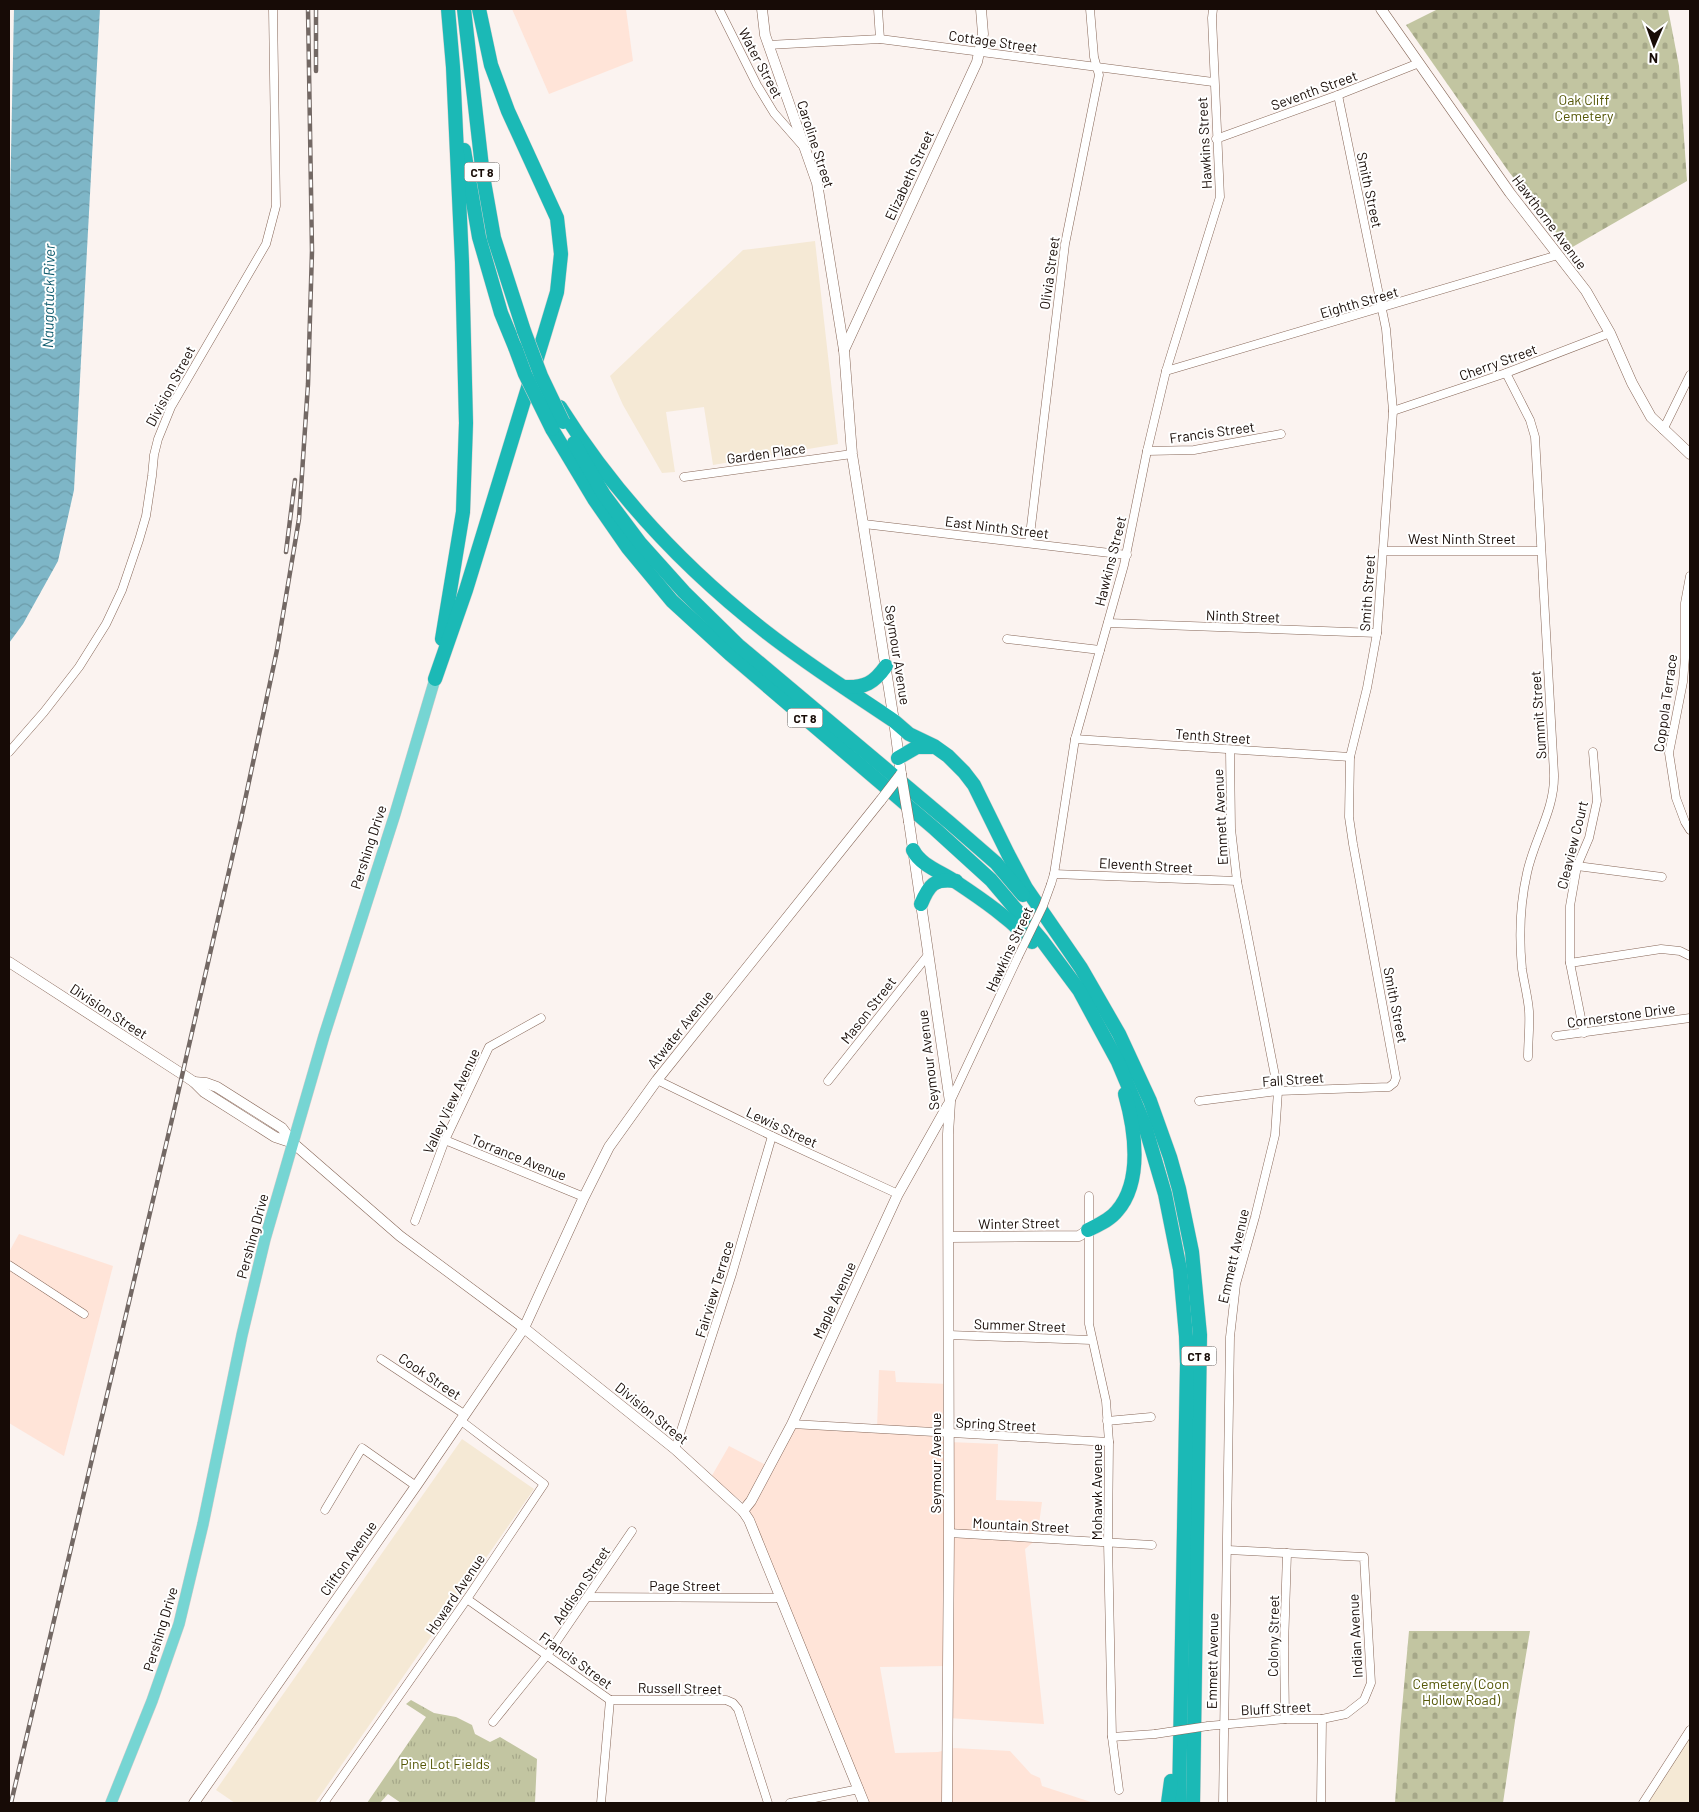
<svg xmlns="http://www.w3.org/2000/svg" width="1699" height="1812" viewBox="0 0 1699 1812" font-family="Barlow,sans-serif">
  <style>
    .built { fill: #ffe4d8 }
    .education { fill: #f5e9d5 }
    .cemetery { fill: url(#cemetery-stones) }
    .park { fill: url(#park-tufts) }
    .water { fill: url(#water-waves) }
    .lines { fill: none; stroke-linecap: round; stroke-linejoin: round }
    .street-casing { stroke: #876758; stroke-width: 9 }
    .secondary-casing { stroke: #876758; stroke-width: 11 }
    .primary-casing { stroke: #d1cecd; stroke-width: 12 }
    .highway-casing { stroke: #d1cecd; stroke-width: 15 }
    .street { stroke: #fff; stroke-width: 8 }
    .secondary { stroke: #fff; stroke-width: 10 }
    .primary { stroke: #76d5d3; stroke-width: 11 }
    .highway { stroke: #1bb9b6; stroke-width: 14 }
    .rail-casing { stroke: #736864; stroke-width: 4.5 }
    .rail { stroke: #fff; stroke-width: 2.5; stroke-dasharray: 8; stroke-linecap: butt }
    .street-bridge-casing { stroke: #876758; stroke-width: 9; stroke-linecap: butt }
    .secondary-bridge-casing { stroke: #876758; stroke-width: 11; stroke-linecap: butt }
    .highway-bridge-casing { stroke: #d1cecd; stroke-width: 15; stroke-linecap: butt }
    .street-bridge { stroke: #fff; stroke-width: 8 }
    .secondary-bridge { stroke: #fff; stroke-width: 10 }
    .highway-bridge { stroke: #1bb9b6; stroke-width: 14 }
    .labels { text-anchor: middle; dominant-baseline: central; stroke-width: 4; stroke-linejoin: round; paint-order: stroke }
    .shield { fill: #fff; stroke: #5d5451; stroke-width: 1 }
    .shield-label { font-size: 12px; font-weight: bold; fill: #170b06 }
    .street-label { font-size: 14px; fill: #170b06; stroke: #fff }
    .park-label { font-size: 14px; fill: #555707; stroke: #fff }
    .water-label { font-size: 15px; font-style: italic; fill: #125e70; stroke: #fff }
  </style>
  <defs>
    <pattern id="cemetery-stones" width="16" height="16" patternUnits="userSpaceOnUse" patternTransform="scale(1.25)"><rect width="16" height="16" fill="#c2c5a1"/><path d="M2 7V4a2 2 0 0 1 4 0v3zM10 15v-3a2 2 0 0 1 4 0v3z" fill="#a6a889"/></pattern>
    <pattern id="park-tufts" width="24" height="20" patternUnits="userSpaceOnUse" patternTransform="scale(1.25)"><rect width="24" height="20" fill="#c2c5a1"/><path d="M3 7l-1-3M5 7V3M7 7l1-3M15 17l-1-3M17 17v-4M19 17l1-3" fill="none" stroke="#a6a889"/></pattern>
    <pattern id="water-waves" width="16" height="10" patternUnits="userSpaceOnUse" patternTransform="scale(1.25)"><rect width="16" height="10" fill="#7eb6c7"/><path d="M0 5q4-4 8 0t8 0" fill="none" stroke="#6c9ba9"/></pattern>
  </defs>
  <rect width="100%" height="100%" fill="#fbf3f0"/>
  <g class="built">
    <path d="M 512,9 L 626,9 L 633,61 L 549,94 Z"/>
    <path d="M 19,1234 L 113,1266 L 64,1456 L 9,1423 L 9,1252 Z"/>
    <path d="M 879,1370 L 895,1371 L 896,1382 L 949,1384 L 949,1442 L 998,1444 L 996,1500 L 1042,1502 L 1037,1539 L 1025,1549 L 1044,1724 L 948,1718 L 948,1666 L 880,1667 L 895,1753 L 938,1752 L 954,1748 L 1010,1751 L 1031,1774 L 1040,1778 L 1042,1786 L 1094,1803 L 863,1803 L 746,1504 L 710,1479 L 729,1446 L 768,1466 L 792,1424 L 877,1429 Z"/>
  </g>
  <g class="education">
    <path d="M 815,241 L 838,444 L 713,465 L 704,407 L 666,412 L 675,472 L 662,473 L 623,405 L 610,376 L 743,250 Z"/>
    <path d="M 462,1439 L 534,1489 L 315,1803 L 235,1803 L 216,1790 Z"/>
    <path d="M 1690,1736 L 1690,1803 L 1648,1803 Z"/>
  </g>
  <g class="cemetery">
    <path d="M 1438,9 L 1668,9 L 1679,66 L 1687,181 L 1569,249 L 1509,172 L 1406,25 Z"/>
    <path d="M 1409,1631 L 1530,1631 L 1516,1714 L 1503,1803 L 1395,1803 L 1400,1730 Z"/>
  </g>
  <path class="park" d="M 411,1700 L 434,1713 L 456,1717 L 472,1725 L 475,1734 L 490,1742 L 500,1737 L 537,1759 L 535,1803 L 401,1803 L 388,1794 L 380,1803 L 367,1803 L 426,1717 L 406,1704 Z"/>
  <path class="water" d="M 14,9 L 100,9 L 74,490 L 58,561 L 23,624 L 9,643 L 9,250 Z"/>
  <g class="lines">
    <defs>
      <g id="street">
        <path d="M 719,9 L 757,85 L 774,113 L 802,145"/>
        <path d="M 878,9 L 880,39"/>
        <path d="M 768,45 L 880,39 L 1213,82"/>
        <path d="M 1216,139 L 1338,95 L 1419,63"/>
        <path d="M 1166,371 L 1558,255"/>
        <path d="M 1506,373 L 1530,420 L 1535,437 L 1554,774 C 1555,810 1534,839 1527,873 C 1520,904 1519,938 1522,969 C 1524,983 1528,997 1529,1011 C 1530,1026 1528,1042 1528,1057"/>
        <path d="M 1393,411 L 1506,373 L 1610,333"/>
        <path d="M 1663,430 L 1690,375"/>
        <path d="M 1147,451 L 1194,450 L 1281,434"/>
        <path d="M 684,477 L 852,454"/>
        <path d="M 864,524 L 1127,555"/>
        <path d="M 1029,543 L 1065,244 L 1099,75 L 1094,57 L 1090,9"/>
        <path d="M 1383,551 L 1541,551"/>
        <path d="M 1690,576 L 1685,603 L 1685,658 L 1683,682 L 1669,753 L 1676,798 L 1685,822 L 1690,830"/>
        <path d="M 1108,623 L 1377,633"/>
        <path d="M 1007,639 L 1100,650"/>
        <path d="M 1075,739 L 1350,757"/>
        <path d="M 9,752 L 44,712 L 79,667 L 106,624 L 122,590 L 139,540 L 146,516 L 152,476 L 154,455 L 158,439 L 171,407 L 266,244 L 276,206 L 273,9"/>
        <path d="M 1577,866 L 1662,877"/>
        <path d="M 1054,874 L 1237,881"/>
        <path d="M 1051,884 L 1054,874 L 1075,739 L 1124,565 L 1147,451 L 1166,371 L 1220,197 L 1212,18 L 1213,9"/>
        <path d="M 1570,963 L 1661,949 L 1680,951 L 1690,956"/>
        <path d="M 1584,1033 L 1570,963 L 1570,906 L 1577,866 L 1589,838 L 1597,801 L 1593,752"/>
        <path d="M 1556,1036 L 1690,1018"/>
        <path d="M 657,1080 L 772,1136 L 898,1194"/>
        <path d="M 828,1081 L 928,955"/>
        <path d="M 1199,1101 L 1278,1091 L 1389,1087 L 1394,1083 L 1396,1078 L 1353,844 L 1349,817 L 1350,757 L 1367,688 L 1377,633 L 1393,411 L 1386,329 L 1338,95"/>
        <path d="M 950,1102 L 1018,957"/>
        <path d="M 445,1140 L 584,1197"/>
        <path d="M 1089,1196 L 1089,1324 L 1106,1401 L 1109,1442 L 1108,1542 L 1112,1737 L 1119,1790"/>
        <path d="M 415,1221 L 445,1140 L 489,1047 L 541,1018"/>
        <path d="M 9,1265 L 84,1314"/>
        <path d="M 949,1335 L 1091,1340"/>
        <path d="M 381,1359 L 464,1414"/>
        <path d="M 1107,1421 L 1151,1417"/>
        <path d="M 792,1424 L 1109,1442"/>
        <path d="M 675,1449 L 732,1274 L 772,1136"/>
        <path d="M 325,1510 L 362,1448 L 416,1486"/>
        <path d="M 949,1533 L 1152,1545"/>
        <path d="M 1228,1550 L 1364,1557 L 1371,1683 L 1364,1700 L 1346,1714 L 1322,1719 L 1321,1803"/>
        <path d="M 588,1597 L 781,1598"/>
        <path d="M 467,1599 L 610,1700"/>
        <path d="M 610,1700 L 726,1700 L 733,1703 L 738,1709 L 768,1803"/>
        <path d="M 1285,1719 L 1284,1646 L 1287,1553"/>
        <path d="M 493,1722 L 548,1654 L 632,1531"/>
        <path d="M 1208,1726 L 1285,1719 L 1322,1719"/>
        <path d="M 1112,1737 L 1155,1734"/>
        <path d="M 324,1803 L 467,1599 L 544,1484 L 460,1420"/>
        <path d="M 601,1803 L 610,1700"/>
        <path d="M 790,1803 L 859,1789"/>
        <path d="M 1223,1803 L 1230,1337 L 1236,1284 L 1255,1217 L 1275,1135 L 1278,1091 L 1237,881 L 1231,829 L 1230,750"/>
        <path d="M 1643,1803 L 1690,1730"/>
      </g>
      <g id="secondary">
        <path d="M 762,9 L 765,35 L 817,183 L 844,350 L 852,454 L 894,721 L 901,774"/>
        <path d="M 1381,9 L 1510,193 L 1586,291 L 1610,333 L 1632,383 L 1651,417 L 1690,454"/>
        <path d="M 844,350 L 977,62 L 983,34 L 981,9"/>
        <path d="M 909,822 L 950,1102 L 948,1134 L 949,1533 L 947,1803"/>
        <path d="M 9,962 L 182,1074 L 194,1082 L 204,1092 L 275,1137 L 293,1143"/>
        <path d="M 194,1082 L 206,1083 L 217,1087 L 282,1128 L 293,1143 L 400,1236 L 524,1328 L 675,1449 L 743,1511 L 749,1520 L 864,1803"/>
        <path d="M 949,1237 L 1079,1236 L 1088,1230"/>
        <path d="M 743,1511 L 751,1501 L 792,1424 L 898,1194 L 948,1105"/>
        <path d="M 194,1803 L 416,1486 L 524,1328 L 584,1197 L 609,1147 L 657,1080 L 881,800"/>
      </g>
      <path id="primary" d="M 111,1803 L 152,1701 L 179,1624 L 203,1524 L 242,1335 L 265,1239 L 324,1036 L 395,814 L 435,679"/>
      <g id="highway">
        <path d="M 464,9 L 483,176 L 494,238 L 524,331"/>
        <path d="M 464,150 L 479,237 L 501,313 L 515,347"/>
        <path d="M 560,407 C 614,493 685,569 766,632 C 807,664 851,692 894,721 L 909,734 L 934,746 L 948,756 L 964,772 L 974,785 L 1008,854 L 1026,888 L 1081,968 L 1119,1034 L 1150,1101 L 1170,1157 L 1179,1189 L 1192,1252 L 1200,1335 L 1193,1803"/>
        <path d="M 552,429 L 594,499 L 628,548 L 672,601 L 731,655 L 935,829 L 991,880 L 1041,939 L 1079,990 L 1118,1062 L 1145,1126 L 1165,1194 L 1180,1269 L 1186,1336 L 1187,1364 L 1179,1803"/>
        <path d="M 574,443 L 604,495 L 640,543 L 684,592 L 738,645 L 950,823 L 996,863 L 1023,895"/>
        <path d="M 442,639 L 463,512 L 466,423 L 462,262 L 453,67 L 448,9"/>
        <path d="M 435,679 L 466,590 L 545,332 L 557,292 L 561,254 L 557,218 L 508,111 L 491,65 L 479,9"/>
        <path d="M 844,687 C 865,688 874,683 886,666"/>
        <path d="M 898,758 L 917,747 L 932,747"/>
        <path d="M 913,850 C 921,866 942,872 956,882 C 983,900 1009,918 1032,942"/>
        <path d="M 921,904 C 929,885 934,878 956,881"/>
        <path d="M 1088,1230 C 1098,1225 1110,1220 1117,1211 C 1143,1181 1135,1129 1125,1094"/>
        <path d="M 1168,1803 L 1171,1781"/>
      </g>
    </defs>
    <use href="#street" class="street-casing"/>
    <use href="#secondary" class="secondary-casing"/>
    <use href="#primary" class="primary-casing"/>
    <use href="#highway" class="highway-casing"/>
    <use href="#street" class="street"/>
    <use href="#secondary" class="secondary"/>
    <use href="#primary" class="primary"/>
    <use href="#highway" class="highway"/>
    <defs>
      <g id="rail">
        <path d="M 316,9 L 316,71"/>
        <path d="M 286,552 L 295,480"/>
        <path d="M 11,1803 L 173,1115 L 241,819 L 277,650 L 299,519 L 308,384 L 312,251 L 308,9"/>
      </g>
    </defs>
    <use href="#rail" class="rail-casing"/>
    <use href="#rail" class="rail"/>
    <defs>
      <g id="street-bridge">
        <path d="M 1018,957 L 1043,906 L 1051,884"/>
        <path d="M 1155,1734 L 1208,1726"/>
      </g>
      <g id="secondary-bridge">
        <path d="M 901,774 L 909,822"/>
        <path d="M 881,800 L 901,774"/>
      </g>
      <g id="highway-bridge">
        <path d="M 524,331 L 541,376 L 563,422"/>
        <path d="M 515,347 L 525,374 L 552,429"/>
      </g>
    </defs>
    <use href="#street-bridge" class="street-bridge-casing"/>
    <use href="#secondary-bridge" class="secondary-bridge-casing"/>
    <use href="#highway-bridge" class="highway-bridge-casing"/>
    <use href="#street-bridge" class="street-bridge"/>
    <use href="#secondary-bridge" class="secondary-bridge"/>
    <use href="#highway-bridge" class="highway-bridge"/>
  </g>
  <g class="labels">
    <g class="shield">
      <rect x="464.5" y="162.5" width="35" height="19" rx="4"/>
      <rect x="787.5" y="708.5" width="35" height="19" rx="4"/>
      <rect x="1181.5" y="1346.5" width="35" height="19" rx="4"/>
    </g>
    <g class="shield-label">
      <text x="482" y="172">CT 8</text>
      <text x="805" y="718">CT 8</text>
      <text x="1199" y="1356">CT 8</text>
    </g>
    <g class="street-label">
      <text transform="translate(993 41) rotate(8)">Cottage Street</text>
      <text transform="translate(761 63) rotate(62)">Water Street</text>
      <text transform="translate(1314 90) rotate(-20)">Seventh Street</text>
      <text transform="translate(1204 143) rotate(-93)">Hawkins Street</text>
      <text transform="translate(816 144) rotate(72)">Caroline Street</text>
      <text transform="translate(909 175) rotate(-65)">Elizabeth Street</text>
      <text transform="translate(1370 190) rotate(78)">Smith Street</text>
      <text transform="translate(1550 222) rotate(53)">Hawthorne Avenue</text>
      <text transform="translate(1049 273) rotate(-82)">Olivia Street</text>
      <text transform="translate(1359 302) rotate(-16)">Eighth Street</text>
      <text transform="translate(1498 362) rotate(-20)">Cherry Street</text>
      <text transform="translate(170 386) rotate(-62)">Division Street</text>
      <text transform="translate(1212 432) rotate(-8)">Francis Street</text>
      <text transform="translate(766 453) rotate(-8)">Garden Place</text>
      <text transform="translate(997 527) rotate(7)">East Ninth Street</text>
      <text x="1462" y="538">West Ninth Street</text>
      <text transform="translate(1110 561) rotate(-76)">Hawkins Street</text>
      <text transform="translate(1367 593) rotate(-86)">Smith Street</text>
      <text transform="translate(1243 616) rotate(2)">Ninth Street</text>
      <text transform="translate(898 655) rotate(81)">Seymour Avenue</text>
      <text transform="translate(1665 703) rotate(-82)">Coppola Terrace</text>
      <text transform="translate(1538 715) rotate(-94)">Summit Street</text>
      <text transform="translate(1213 736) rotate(4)">Tenth Street</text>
      <text transform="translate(1220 817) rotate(-93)">Emmett Avenue</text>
      <text transform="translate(1572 845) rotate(-76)">Cleaview Court</text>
      <text transform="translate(368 847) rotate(-72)">Pershing Drive</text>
      <text transform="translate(1146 865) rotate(3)">Eleventh Street</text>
      <text transform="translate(1009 949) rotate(-65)">Hawkins Street</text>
      <text transform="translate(1396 1005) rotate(79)">Smith Street</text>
      <text transform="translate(868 1010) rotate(-52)">Mason Street</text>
      <text transform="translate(109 1011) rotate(33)">Division Street</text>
      <text transform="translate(1621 1015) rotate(-8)">Cornerstone Drive</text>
      <text transform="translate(680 1029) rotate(-51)">Atwater Avenue</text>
      <text transform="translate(928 1060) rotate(-97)">Seymour Avenue</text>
      <text transform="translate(1293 1079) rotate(-4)">Fall Street</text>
      <text transform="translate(451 1101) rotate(-65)">Valley View Avenue</text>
      <text transform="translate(782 1127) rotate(25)">Lewis Street</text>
      <text transform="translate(519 1157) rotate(22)">Torrance Avenue</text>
      <text transform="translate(1019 1223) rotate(-1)">Winter Street</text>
      <text transform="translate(252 1236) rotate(-75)">Pershing Drive</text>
      <text transform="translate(1233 1256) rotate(-77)">Emmett Avenue</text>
      <text transform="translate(714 1289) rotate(-73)">Fairview Terrace</text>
      <text transform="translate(834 1300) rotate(-65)">Maple Avenue</text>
      <text transform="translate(1020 1325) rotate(2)">Summer Street</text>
      <text transform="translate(430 1376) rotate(34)">Cook Street</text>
      <text transform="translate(652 1413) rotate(39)">Division Street</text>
      <text transform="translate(996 1424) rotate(3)">Spring Street</text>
      <text transform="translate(935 1463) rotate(-90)">Seymour Avenue</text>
      <text transform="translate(1096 1492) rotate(-90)">Mohawk Avenue</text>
      <text transform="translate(1021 1525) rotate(3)">Mountain Street</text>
      <text transform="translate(348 1558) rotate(-55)">Clifton Avenue</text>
      <text transform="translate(581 1585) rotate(-56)">Addison Street</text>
      <text x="685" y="1585">Page Street</text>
      <text transform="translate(455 1594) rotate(-56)">Howard Avenue</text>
      <text transform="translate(160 1629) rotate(-73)">Pershing Drive</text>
      <text transform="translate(1273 1636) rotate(-89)">Colony Street</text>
      <text transform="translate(1355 1636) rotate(-93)">Indian Avenue</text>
      <text transform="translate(576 1660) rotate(36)">Francis Street</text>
      <text transform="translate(1212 1661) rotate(-89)">Emmett Avenue</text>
      <text transform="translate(680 1688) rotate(1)">Russell Street</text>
      <text transform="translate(1276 1708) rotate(-3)">Bluff Street</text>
    </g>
    <g class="park-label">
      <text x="1584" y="99">Oak Cliff<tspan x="1584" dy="16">Cemetery</tspan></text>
      <text x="1461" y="1683">Cemetery (Coon<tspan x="1461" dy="16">Hollow Road)</tspan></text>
      <text x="445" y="1763">Pine Lot Fields</text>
    </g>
    <g class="water-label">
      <text transform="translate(48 296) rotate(-89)">Naugatuck River</text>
    </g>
  </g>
  <rect width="1699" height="1812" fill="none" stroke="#170b06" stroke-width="20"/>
  <g transform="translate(1654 45) rotate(182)" stroke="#ffffff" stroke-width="4" paint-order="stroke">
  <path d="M0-4L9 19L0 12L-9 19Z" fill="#170b06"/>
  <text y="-8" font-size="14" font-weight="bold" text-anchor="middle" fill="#170b06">N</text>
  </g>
</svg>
